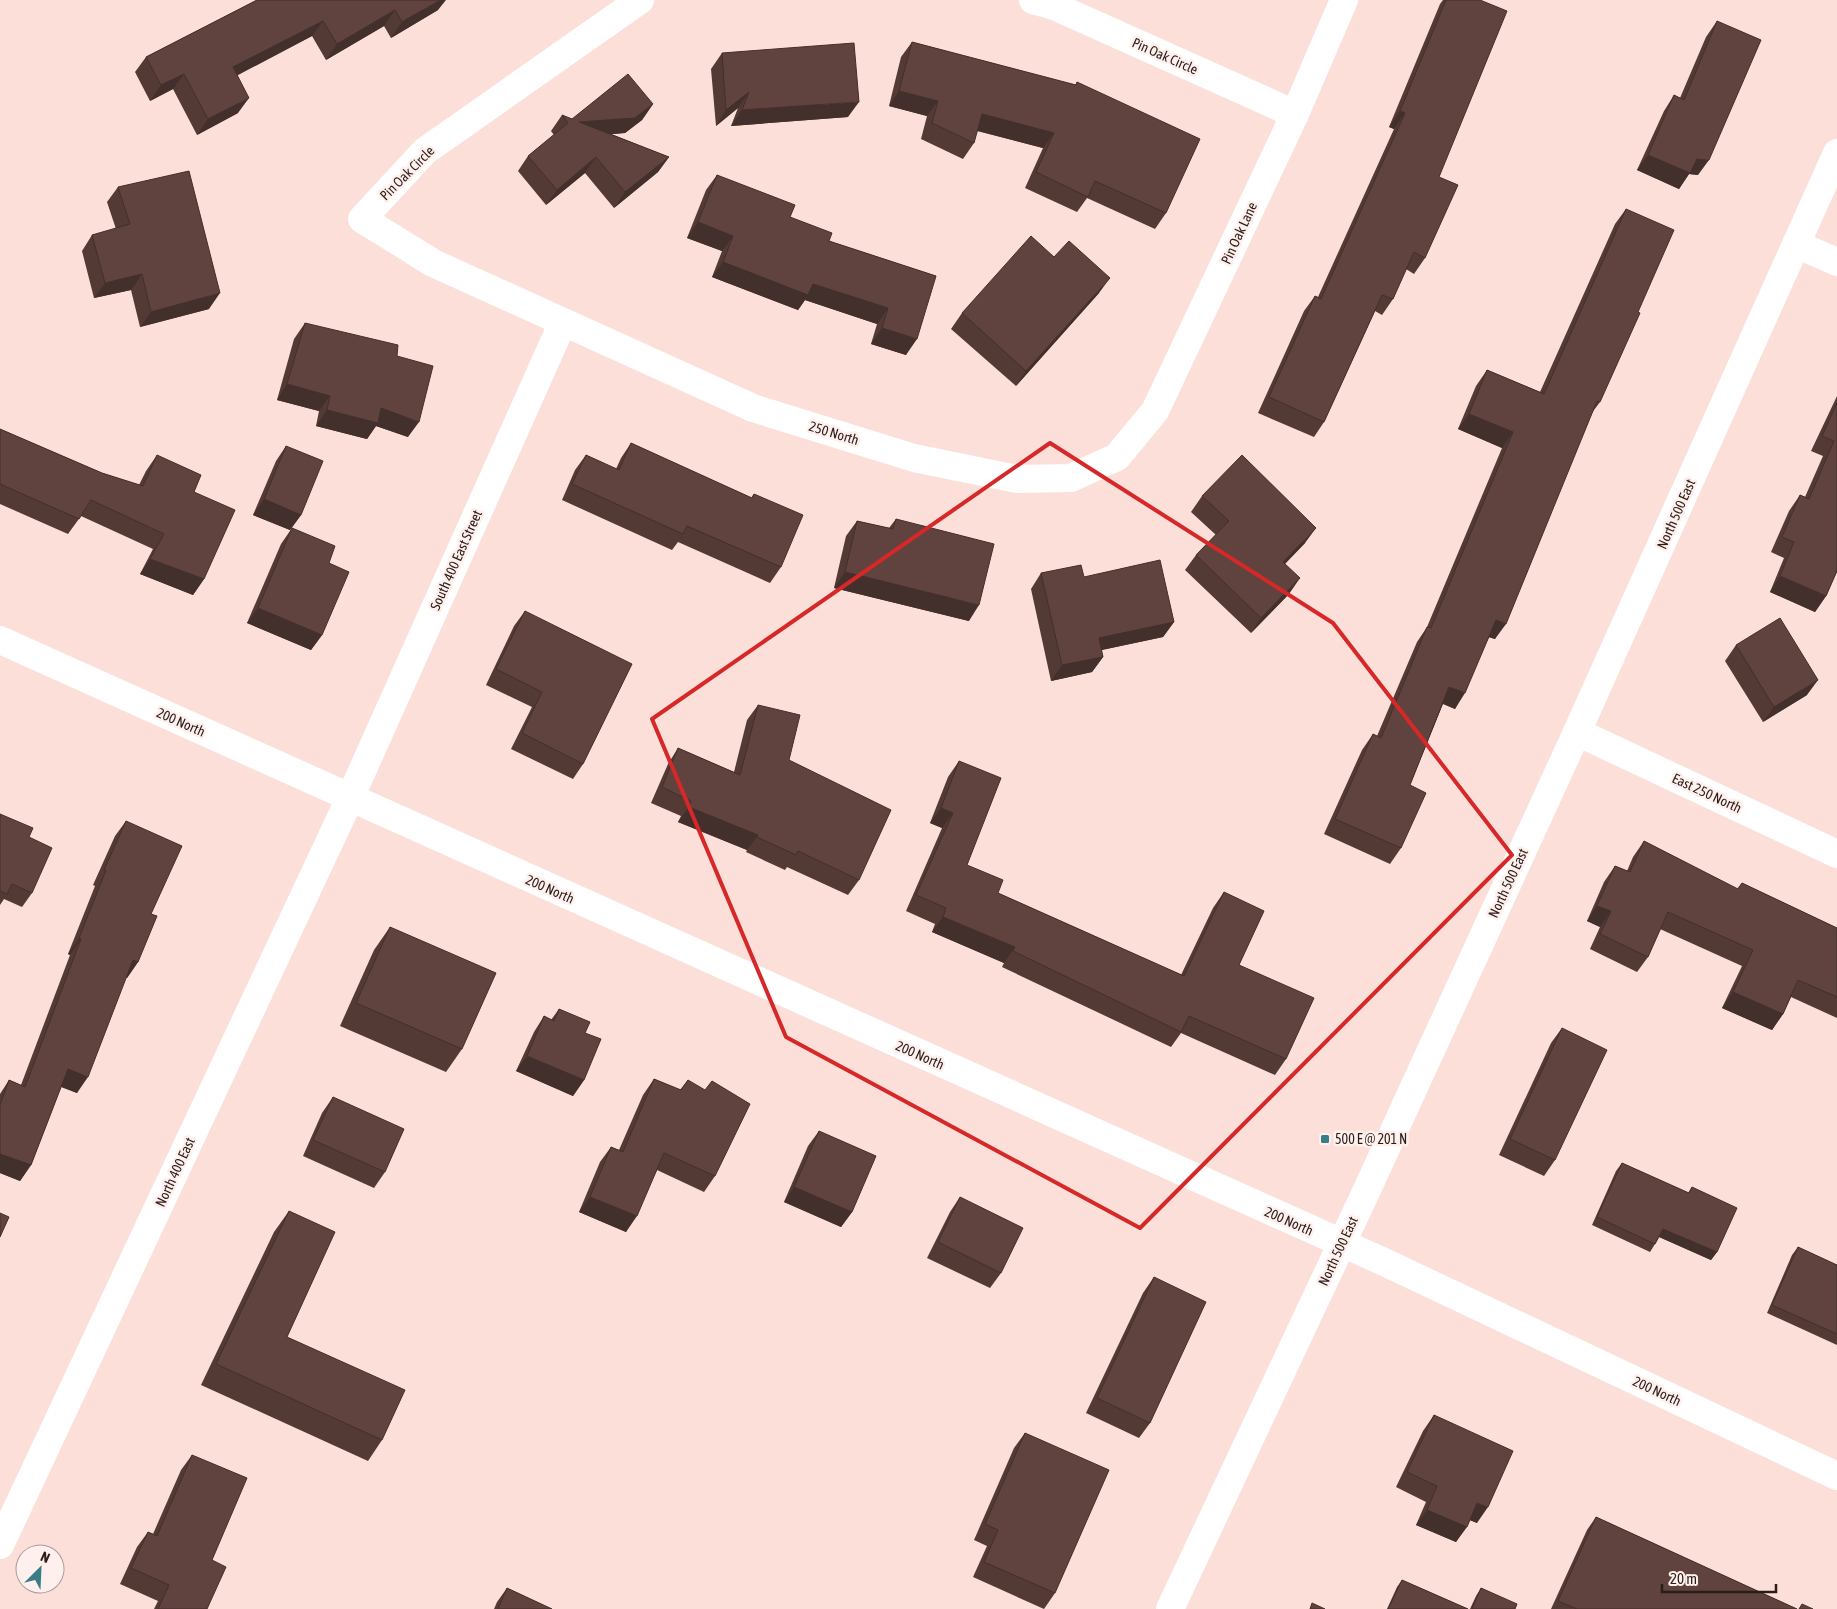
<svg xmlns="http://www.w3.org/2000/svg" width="1837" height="1609" viewBox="0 0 1837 1609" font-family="'Asap Condensed',sans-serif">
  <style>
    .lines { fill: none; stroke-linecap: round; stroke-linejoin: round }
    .street { stroke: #fff; stroke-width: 28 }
    .secondary { stroke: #fff; stroke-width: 28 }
    .primary { stroke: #fff; stroke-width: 28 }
    .wall { fill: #533a35 }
    .shaded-wall { fill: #432f2b }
    .building { fill: #60433e; stroke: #432f2b }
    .marked { fill: none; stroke: #d62828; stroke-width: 4; stroke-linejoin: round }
    .poi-dot { fill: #387d8a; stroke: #fff0ed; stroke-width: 2 }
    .labels { text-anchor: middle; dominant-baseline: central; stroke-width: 5; stroke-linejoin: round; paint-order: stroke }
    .street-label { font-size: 14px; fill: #2a1e1b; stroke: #fff0ed }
    .poi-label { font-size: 14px; fill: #2a1e1b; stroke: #fff0ed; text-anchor: start }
  </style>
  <rect width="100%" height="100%" fill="#fcdfd9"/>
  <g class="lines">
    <g class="street">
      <path d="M 640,0 L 425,151 L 362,219 L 433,263 L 753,408 L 914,458 L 1017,479 L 1071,478 L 1117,457 L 1155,411 L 1295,114 L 1344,0"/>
      <path d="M 1033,0 L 1054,6 L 1295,114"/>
      <path d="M 1798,245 L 1837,262"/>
      <path d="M 1577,732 L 1837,854"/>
      <path d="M 0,1545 L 350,798 L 563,322"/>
    </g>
    <path class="secondary" d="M 1170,1609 L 1365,1194 L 1577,732 L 1837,153"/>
    <path class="primary" d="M 0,640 L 1382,1261 L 1837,1476"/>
  </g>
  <g class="wall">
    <path d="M 257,0 L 438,10 L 391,38 L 384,26 L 326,60 L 312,36 L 237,75 L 238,113 L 197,135 L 173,89 L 150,101 L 135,72 L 146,57 Z"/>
    <path d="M 1443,0 L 1480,0 L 1439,177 L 1425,258 L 1414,274 L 1406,269 L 1393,299 L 1382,315 L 1375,311 L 1324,422 L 1314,437 L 1258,413 L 1304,311 L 1315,296 L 1318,297 L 1394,129 L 1389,127 L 1440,4 Z"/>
    <path d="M 1717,21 L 1698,175 L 1689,174 L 1679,189 L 1637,170 L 1664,111 L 1674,95 L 1680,98 L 1706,37 Z"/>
    <path d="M 912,42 L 1075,85 L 1077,82 L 1166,213 L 1155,229 L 1087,198 L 1077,212 L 1025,188 L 1043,148 L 977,131 L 974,143 L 963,159 L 921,139 L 927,116 L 889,106 L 901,57 Z"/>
    <path d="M 722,53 L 848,117 L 731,126 L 738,108 L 716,126 L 711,69 Z"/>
    <path d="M 653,104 L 642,120 L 625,133 L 611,134 L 669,157 L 658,172 L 614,208 L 585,173 L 546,205 L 518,171 L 528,156 L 554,135 L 551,131 L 562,115 L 572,119 Z"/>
    <path d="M 717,175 L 790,217 L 829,241 L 936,276 L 906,355 L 871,344 L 877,324 L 805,300 L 798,310 L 712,277 L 722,251 L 687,238 L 706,190 Z"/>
    <path d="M 118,187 L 209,309 L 140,327 L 131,290 L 94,298 L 82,251 L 92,235 L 116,229 L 107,202 Z"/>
    <path d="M 1626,209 L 1600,402 L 1591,414 L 1495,639 L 1489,637 L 1455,709 L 1443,704 L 1410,785 L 1401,848 L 1390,864 L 1324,834 L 1362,750 L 1373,734 L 1377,736 L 1417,642 L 1427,627 L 1502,448 L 1458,429 L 1476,386 L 1487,370 L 1540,392 L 1615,224 Z"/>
    <path d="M 1099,293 L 1016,386 L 951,329 L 962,313 Z"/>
    <path d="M 305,323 L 397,356 L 408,437 L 376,426 L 367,439 L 316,426 L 319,411 L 277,400 L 294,339 Z"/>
    <path d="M 1837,396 L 1837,571 L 1826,596 L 1815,612 L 1770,592 L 1784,558 L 1771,552 L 1789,511 L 1800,495 L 1805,497 L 1823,456 L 1811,451 Z"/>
    <path d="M 0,429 L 102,473 L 139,485 L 146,471 L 157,455 L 194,492 L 204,579 L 193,595 L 140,574 L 153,549 L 81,516 L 68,534 L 0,504 Z"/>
    <path d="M 631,443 L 751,498 L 754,494 L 781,567 L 770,583 L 678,542 L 672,550 L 562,500 L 575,470 L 586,455 L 616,469 L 621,458 Z"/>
    <path d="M 286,446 L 301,515 L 290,530 L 253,515 L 276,461 Z"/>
    <path d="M 1202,496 L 1305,543 L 1285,564 L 1289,594 L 1251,633 L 1185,570 L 1196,555 L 1216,535 L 1191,512 Z"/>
    <path d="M 896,519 L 969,621 L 834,588 L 846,536 L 857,521 L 889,528 Z"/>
    <path d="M 292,528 L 329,563 L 322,635 L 311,650 L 247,623 L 281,544 Z"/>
    <path d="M 1041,573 L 1084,577 L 1174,622 L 1163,637 L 1101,650 L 1103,657 L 1092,672 L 1051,681 L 1031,589 Z"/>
    <path d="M 525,611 L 583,764 L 573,779 L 511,749 L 532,707 L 486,685 L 514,626 Z"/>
    <path d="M 1736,645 L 1807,695 L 1763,722 L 1725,661 Z"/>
    <path d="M 758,705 L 789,760 L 859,880 L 848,895 L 787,867 L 785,870 L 746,852 L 747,850 L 678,822 L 681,816 L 651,803 L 668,764 L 678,748 L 734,772 L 747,720 Z"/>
    <path d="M 959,761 L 967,865 L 998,893 L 1181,975 L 1213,908 L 1224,892 L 1239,965 L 1286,1059 L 1275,1075 L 1181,1033 L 1171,1047 L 1002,967 L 1004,963 L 932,932 L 935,924 L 906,911 L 942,828 L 930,823 L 948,777 Z"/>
    <path d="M 0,814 L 29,837 L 32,893 L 22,907 L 4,899 L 0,905 Z"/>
    <path d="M 126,821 L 151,914 L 138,962 L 127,978 L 126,977 L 77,1093 L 61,1087 L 31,1165 L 20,1181 L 0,1173 L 0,1094 L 9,1080 L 21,1085 L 70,955 L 68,954 L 95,886 L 93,885 L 115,836 Z"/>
    <path d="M 1644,841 L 1737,889 L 1742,883 L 1837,928 L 1837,1018 L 1791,997 L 1783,1014 L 1772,1030 L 1722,1008 L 1742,966 L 1660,929 L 1648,957 L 1637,972 L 1590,949 L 1600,927 L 1587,921 L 1604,882 L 1615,866 L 1627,871 L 1633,857 Z"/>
    <path d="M 390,927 L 462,1049 L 446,1072 L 340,1026 L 374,950 Z"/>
    <path d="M 559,1009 L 585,1033 L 584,1080 L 573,1096 L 516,1071 L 534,1032 L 544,1016 L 551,1020 Z"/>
    <path d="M 1562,1028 L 1555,1160 L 1544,1176 L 1499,1155 L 1551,1043 Z"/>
    <path d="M 654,1079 L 680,1090 L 688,1080 L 715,1176 L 704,1192 L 657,1170 L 626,1232 L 579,1212 L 600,1162 L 611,1147 L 619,1150 L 643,1095 Z"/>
    <path d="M 333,1097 L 385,1172 L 374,1188 L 303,1156 L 322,1113 Z"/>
    <path d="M 819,1131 L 852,1212 L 841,1227 L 784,1202 L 808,1146 Z"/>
    <path d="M 1622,1163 L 1688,1193 L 1692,1187 L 1717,1252 L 1711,1260 L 1659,1237 L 1655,1244 L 1650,1252 L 1592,1225 L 1616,1171 Z"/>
    <path d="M 960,1197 L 1001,1273 L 990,1288 L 927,1258 L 950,1212 Z"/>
    <path d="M 289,1211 L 287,1337 L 382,1440 L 368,1461 L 201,1385 L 274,1232 Z"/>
    <path d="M 1798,1247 L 1837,1265 L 1837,1345 L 1767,1313 L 1792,1255 Z"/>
    <path d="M 1154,1277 L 1150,1423 L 1139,1438 L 1086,1413 L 1143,1293 Z"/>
    <path d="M 1434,1415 L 1477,1523 L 1470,1520 L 1456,1542 L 1416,1525 L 1426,1502 L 1396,1487 L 1423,1431 Z"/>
    <path d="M 1025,1433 L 1055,1593 L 1044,1609 L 973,1577 L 987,1546 L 974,1540 L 1014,1448 Z"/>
    <path d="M 192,1455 L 212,1560 L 207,1609 L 154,1609 L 158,1601 L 120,1584 L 137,1547 L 148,1532 L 153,1534 L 181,1470 Z"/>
    <path d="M 1596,1517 L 1797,1609 L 1551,1609 L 1587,1530 Z"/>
    <path d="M 1402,1580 L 1468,1609 L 1387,1609 L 1397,1587 Z"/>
    <path d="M 507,1588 L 552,1609 L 494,1609 L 497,1602 Z"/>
    <path d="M 1481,1588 L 1515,1609 L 1470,1609 L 1476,1596 Z"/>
  </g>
  <g class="shaded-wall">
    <path d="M 440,0 L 446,0 L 438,10 L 391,38 L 402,22 Z"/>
    <path d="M 395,10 L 384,26 L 326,60 L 337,44 Z"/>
    <path d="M 323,21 L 312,36 L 223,83 L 233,67 Z"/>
    <path d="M 184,74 L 173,89 L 150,101 L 161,85 Z"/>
    <path d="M 899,91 L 938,101 L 927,116 L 889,106 Z"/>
    <path d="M 749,92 L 738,108 L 716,126 L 726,110 Z"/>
    <path d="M 249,98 L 238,113 L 197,135 L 208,119 Z"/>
    <path d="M 859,102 L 848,117 L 731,126 L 742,110 Z"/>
    <path d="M 653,104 L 642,120 L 625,133 L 568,138 L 579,122 Z"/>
    <path d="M 1400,111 L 1405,113 L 1394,129 L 1389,127 Z"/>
    <path d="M 982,114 L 1054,133 L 1043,148 L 971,129 Z"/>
    <path d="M 1648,155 L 1697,159 L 1709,160 L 1698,175 L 1689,174 L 1679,189 L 1637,170 Z"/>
    <path d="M 596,157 L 585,173 L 546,205 L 557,190 Z"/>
    <path d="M 669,157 L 658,172 L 614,208 L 625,192 Z"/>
    <path d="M 698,222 L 733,236 L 722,251 L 687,238 Z"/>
    <path d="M 723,262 L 813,284 L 888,308 L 877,324 L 805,300 L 798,310 L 712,277 Z"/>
    <path d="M 142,274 L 131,290 L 94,298 L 105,283 Z"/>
    <path d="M 1110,278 L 1099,293 L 1016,386 L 1026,371 Z"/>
    <path d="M 220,293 L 209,309 L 140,327 L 151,312 Z"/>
    <path d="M 882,328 L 917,339 L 906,355 L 871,344 Z"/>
    <path d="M 287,384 L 330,396 L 319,411 L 277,400 Z"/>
    <path d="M 381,408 L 419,422 L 408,437 L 376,426 L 367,439 L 316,426 L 327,410 Z"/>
    <path d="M 1469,414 L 1513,432 L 1502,448 L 1458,429 Z"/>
    <path d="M 264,499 L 301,515 L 290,530 L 253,515 Z"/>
    <path d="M 1316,528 L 1305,543 L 1272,577 L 1283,562 Z"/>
    <path d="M 150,559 L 204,579 L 193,595 L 140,574 Z"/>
    <path d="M 845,572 L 979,605 L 969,621 L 834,588 Z"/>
    <path d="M 1780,576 L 1826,596 L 1815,612 L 1770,592 Z"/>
    <path d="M 1300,578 L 1289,594 L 1251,633 L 1261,618 Z"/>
    <path d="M 258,608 L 322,635 L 311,650 L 247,623 Z"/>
    <path d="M 1496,620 L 1506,624 L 1495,639 L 1485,636 Z"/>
    <path d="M 1174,622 L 1163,637 L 1088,653 L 1099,638 Z"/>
    <path d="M 1103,657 L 1092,672 L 1051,681 L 1062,665 Z"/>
    <path d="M 1818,680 L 1807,695 L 1763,722 L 1774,707 Z"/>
    <path d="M 1449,687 L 1465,693 L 1455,709 L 1439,702 Z"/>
    <path d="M 689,807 L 758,835 L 747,850 L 678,822 Z"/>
    <path d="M 941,808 L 953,813 L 942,828 L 930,823 Z"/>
    <path d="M 1597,906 L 1611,911 L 1600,927 L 1587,921 Z"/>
    <path d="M 943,917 L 1015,947 L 1004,963 L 932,932 Z"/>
    <path d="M 79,938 L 81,939 L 70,955 L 68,954 Z"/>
    <path d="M 133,960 L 138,962 L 127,978 L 122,976 Z"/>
    <path d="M 1733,992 L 1783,1014 L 1772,1030 L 1722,1008 Z"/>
    <path d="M 527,1056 L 584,1080 L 573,1096 L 516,1071 Z"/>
    <path d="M 68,1069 L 88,1077 L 77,1093 L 57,1085 Z"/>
    <path d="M 0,1154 L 31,1165 L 20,1181 L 0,1173 Z"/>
    <path d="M 794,1187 L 852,1212 L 841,1227 L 784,1202 Z"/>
    <path d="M 590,1197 L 637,1216 L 626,1232 L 579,1212 Z"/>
    <path d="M 1663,1229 L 1717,1252 L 1711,1260 L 1657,1236 Z"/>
    <path d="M 1477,1503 L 1488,1507 L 1477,1523 L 1467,1519 Z"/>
    <path d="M 1427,1510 L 1467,1527 L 1456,1542 L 1416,1525 Z"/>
  </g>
  <g class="building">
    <path d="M 257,0 L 440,0 L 402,22 L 395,10 L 337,44 L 323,21 L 233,67 L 249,98 L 208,119 L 184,74 L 161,85 L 146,57 Z"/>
    <path d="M 1446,0 L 1480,0 L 1507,11 L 1439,177 L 1458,185 L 1425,258 L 1414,252 L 1393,299 L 1382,295 L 1324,422 L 1269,397 L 1315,296 L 1321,299 L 1405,113 L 1400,111 Z"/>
    <path d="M 1717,21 L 1761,40 L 1709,160 L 1697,159 L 1690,173 L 1648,155 L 1674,95 L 1684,100 Z"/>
    <path d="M 912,42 L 1076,85 L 1077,82 L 1200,139 L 1166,213 L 1095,181 L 1088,197 L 1036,172 L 1054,133 L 982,114 L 974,143 L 932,123 L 938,101 L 899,91 Z"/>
    <path d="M 854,43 L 859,102 L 742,110 L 749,92 L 726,110 L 722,53 Z"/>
    <path d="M 628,74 L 653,104 L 635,118 L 579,122 L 669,157 L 625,192 L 596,157 L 557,190 L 528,156 L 568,123 L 562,115 L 572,119 Z"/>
    <path d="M 189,171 L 220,293 L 151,312 L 142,274 L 105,283 L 92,235 L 130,224 L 118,187 Z"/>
    <path d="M 717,175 L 795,205 L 790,217 L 832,233 L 829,241 L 936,276 L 917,339 L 882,328 L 888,308 L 813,284 L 808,295 L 723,262 L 733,236 L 698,222 Z"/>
    <path d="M 1626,209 L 1674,230 L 1638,312 L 1640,313 L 1600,402 L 1597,401 L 1506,624 L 1496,620 L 1465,693 L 1449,687 L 1410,785 L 1426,793 L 1401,848 L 1335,819 L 1373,734 L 1381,738 L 1427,627 L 1431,628 L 1513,432 L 1469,414 L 1487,370 L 1544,394 Z"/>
    <path d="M 1031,236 L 1054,257 L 1069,241 L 1110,278 L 1026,371 L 962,313 Z"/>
    <path d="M 305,323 L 398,345 L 397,356 L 433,366 L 419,422 L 381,408 L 378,423 L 327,410 L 330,396 L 287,384 Z"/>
    <path d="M 1837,403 L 1837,571 L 1826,596 L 1780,576 L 1794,542 L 1782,537 L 1800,495 L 1809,499 L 1834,441 L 1822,436 Z"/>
    <path d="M 0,429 L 102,473 L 143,486 L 157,455 L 201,475 L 194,492 L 235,510 L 204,579 L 150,559 L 164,534 L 91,500 L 79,519 L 0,484 Z"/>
    <path d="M 631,443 L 752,498 L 754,494 L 803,515 L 781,567 L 687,526 L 683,534 L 572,484 L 586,455 L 619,470 Z"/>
    <path d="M 286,446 L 323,461 L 301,515 L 264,499 Z"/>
    <path d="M 1242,455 L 1316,528 L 1283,562 L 1300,578 L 1261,618 L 1196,555 L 1229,521 L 1202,496 Z"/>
    <path d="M 896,519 L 994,544 L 979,605 L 845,572 L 857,521 L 893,529 Z"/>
    <path d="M 292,528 L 335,546 L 329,563 L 349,572 L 322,635 L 258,608 Z"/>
    <path d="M 1160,560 L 1174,622 L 1099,638 L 1103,657 L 1062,665 L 1041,573 L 1081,565 L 1084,577 Z"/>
    <path d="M 525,611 L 632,664 L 583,764 L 522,733 L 542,692 L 496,669 Z"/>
    <path d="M 1780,618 L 1818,680 L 1774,707 L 1736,645 Z"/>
    <path d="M 758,705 L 800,715 L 789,760 L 891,810 L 859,880 L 798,851 L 796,855 L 757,837 L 758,835 L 689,807 L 691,801 L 662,787 L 678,748 L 740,775 Z"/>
    <path d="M 959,761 L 1001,778 L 967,865 L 1003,880 L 998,893 L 1184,976 L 1224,892 L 1264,911 L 1239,965 L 1314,998 L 1286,1059 L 1189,1016 L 1181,1032 L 1013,951 L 1015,947 L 943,917 L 946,908 L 916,895 L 953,813 L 941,808 Z"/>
    <path d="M 0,814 L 33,828 L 29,837 L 52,848 L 32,893 L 12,884 L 7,894 L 0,891 Z"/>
    <path d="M 126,821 L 182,846 L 151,914 L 157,916 L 138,962 L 133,960 L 88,1077 L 68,1069 L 31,1165 L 0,1154 L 0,1105 L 9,1080 L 25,1087 L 81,939 L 79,938 L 106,870 L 104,870 Z"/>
    <path d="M 1644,841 L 1738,889 L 1742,883 L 1837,928 L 1837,997 L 1798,980 L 1783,1014 L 1733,992 L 1753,950 L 1668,912 L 1648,957 L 1600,934 L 1611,911 L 1597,906 L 1615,866 L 1630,872 Z"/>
    <path d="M 390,927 L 496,973 L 462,1049 L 356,1003 Z"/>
    <path d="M 559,1009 L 590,1022 L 585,1033 L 601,1039 L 584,1080 L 527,1056 L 544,1016 L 554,1021 Z"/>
    <path d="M 1562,1028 L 1607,1050 L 1555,1160 L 1510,1139 Z"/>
    <path d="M 654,1079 L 681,1090 L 688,1080 L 705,1090 L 712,1081 L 750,1104 L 715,1176 L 664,1153 L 637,1216 L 590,1197 L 611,1147 L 623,1152 Z"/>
    <path d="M 333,1097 L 404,1129 L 385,1172 L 313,1140 Z"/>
    <path d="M 819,1131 L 876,1156 L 852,1212 L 794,1187 Z"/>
    <path d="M 1622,1163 L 1689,1193 L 1692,1187 L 1737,1208 L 1717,1252 L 1663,1229 L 1655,1244 L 1597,1217 Z"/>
    <path d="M 960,1197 L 1023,1228 L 1001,1273 L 938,1242 Z"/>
    <path d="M 289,1211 L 335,1232 L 287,1337 L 405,1390 L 382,1440 L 216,1364 Z"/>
    <path d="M 0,1213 L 9,1217 L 0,1237 Z"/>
    <path d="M 1798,1247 L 1837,1265 L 1837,1334 L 1772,1305 Z"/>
    <path d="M 1154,1277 L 1206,1302 L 1150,1423 L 1097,1398 Z"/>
    <path d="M 1434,1415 L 1513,1451 L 1488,1507 L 1477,1503 L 1467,1527 L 1427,1510 L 1437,1486 L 1407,1472 Z"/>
    <path d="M 1025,1433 L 1109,1470 L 1055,1593 L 984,1562 L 998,1530 L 985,1524 Z"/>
    <path d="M 192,1455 L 247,1478 L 212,1560 L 226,1567 L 207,1609 L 158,1609 L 169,1585 L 131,1568 L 148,1532 L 157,1536 Z"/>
    <path d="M 1596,1517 L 1797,1609 L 1577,1609 L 1558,1601 Z"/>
    <path d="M 1402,1580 L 1468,1609 L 1388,1609 Z"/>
    <path d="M 507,1588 L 552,1609 L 498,1609 Z"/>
    <path d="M 1481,1588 L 1517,1604 L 1515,1609 L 1472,1609 Z"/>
    <path d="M 1312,1603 L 1325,1609 L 1310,1609 Z"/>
    <path d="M 1802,1604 L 1813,1609 L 1799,1609 Z"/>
  </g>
  <path class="marked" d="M 1050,443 L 1333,623 L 1512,855 L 1140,1228 L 786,1037 L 652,719 Z"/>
  <rect class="poi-dot" x="1320" y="1134" width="10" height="10" rx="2.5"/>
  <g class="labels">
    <g class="street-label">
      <text transform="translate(1165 56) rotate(24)">Pin Oak Circle</text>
      <text transform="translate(407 173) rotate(-45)">Pin Oak Circle</text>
      <text transform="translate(1239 233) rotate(-65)">Pin Oak Lane</text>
      <text transform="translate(834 433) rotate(17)">250 North</text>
      <text transform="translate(1676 514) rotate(-66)">North 500 East</text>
      <text transform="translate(456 560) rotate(-66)">South 400 East Street</text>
      <text transform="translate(181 722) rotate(24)">200 North</text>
      <text transform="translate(1707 793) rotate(25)">East 250 North</text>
      <text transform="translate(1508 883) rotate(-65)">North 500 East</text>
      <text transform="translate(550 889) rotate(24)">200 North</text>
      <text transform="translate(920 1055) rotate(24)">200 North</text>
      <text transform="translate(175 1172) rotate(-65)">North 400 East</text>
      <text transform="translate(1289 1221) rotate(24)">200 North</text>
      <text transform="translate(1338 1251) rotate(-65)">North 500 East</text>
      <text transform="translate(1657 1391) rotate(25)">200 North</text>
    </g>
    <g class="poi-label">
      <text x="1335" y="1139">500 E @ 201 N</text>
    </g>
  </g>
  <g transform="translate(40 1569) rotate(24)"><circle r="24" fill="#fff0ed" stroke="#aa9c99"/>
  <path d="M0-4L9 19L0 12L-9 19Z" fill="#387d8a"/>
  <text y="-8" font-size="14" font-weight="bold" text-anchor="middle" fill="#2a1e1b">N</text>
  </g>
  <path d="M1662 1584v8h114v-8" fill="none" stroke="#2a1e1b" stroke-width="2.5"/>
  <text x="1670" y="1584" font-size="15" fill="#2a1e1b" stroke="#fff0ed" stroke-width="4" paint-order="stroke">20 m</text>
</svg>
